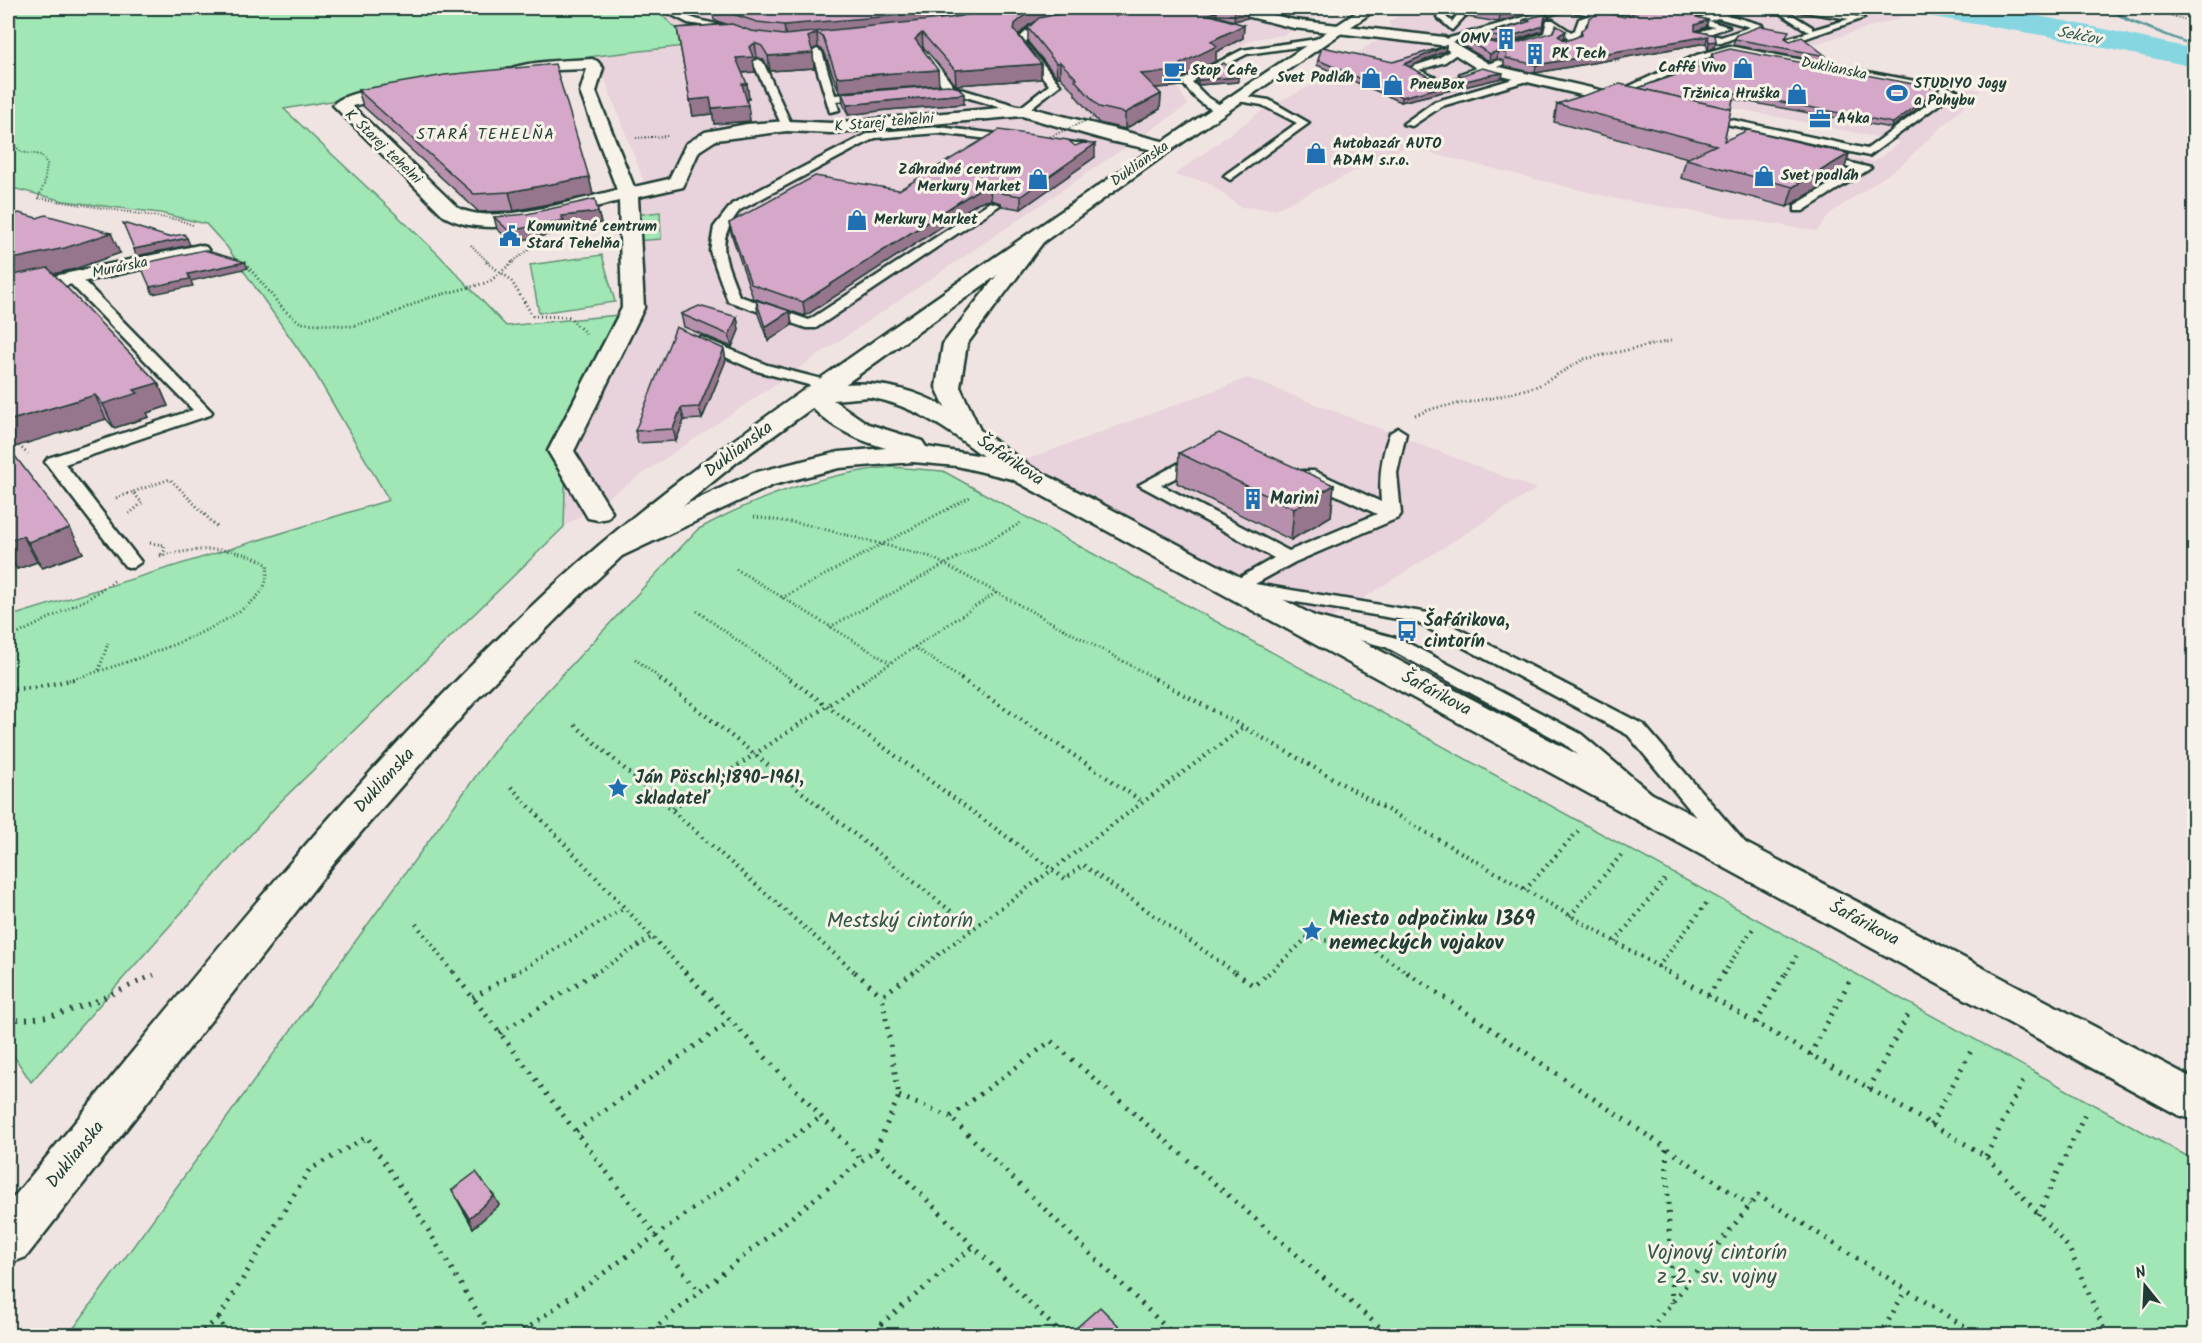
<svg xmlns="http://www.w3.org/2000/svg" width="2202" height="1343" viewBox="0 0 2202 1343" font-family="Kalam,sans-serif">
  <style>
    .built { fill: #e8d2db }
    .green { fill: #a0e7b5; stroke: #609274; stroke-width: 1.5 }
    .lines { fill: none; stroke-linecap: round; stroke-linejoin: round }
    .stream { fill: #5d999c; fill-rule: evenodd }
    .river { fill: #86d6e1; fill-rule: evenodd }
    .lane-casing { stroke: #1f3d34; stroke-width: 5 }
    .street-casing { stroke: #1f3d34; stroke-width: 5 }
    .secondary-casing { stroke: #1f3d34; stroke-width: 5 }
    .primary-casing { stroke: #1f3d34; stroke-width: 5 }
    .path-far4 { stroke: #1f3d34; stroke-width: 1.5; stroke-dasharray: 1 2; stroke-linecap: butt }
    .path-far3 { stroke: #1f3d34; stroke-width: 2; stroke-dasharray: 1 2; stroke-linecap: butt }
    .path-far2 { stroke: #1f3d34; stroke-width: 3; stroke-dasharray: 1 3; stroke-linecap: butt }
    .path-far1 { stroke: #1f3d34; stroke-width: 4.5; stroke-dasharray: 1.5 5; stroke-linecap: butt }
    .path { stroke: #1f3d34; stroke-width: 5; stroke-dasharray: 2 7; stroke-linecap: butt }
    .lane { fill: #f7f3e8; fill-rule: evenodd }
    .street { fill: #f7f3e8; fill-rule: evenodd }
    .secondary { fill: #f7f3e8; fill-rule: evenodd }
    .primary { fill: #f7f3e8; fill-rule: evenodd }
    .path-bridge { stroke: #1f3d34; stroke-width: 2; stroke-dasharray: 1 2; stroke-linecap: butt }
    .wall { fill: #b790ae; stroke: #1f3d34; stroke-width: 1.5; fill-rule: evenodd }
    .shaded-wall { fill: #95768d; stroke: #1f3d34; stroke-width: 1.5 }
    .building { fill: #d5a8ca; stroke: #1f3d34; stroke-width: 1.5 }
    .labels { text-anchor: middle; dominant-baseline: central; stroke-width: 6; stroke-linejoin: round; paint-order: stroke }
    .far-poi-label { font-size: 15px; font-weight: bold; fill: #1f3d34; stroke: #f7f3e8; text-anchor: start }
    .far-street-label { font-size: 15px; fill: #1f3d34; stroke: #f7f3e8 }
    .far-water-label { font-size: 16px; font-style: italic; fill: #345c57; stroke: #f7f3e8 }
    .far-neighbourhood-label { font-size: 16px; letter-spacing: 1.5px; fill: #1f3d34; stroke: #f7f3e8 }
    .street-label { font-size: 18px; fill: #1f3d34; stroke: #f7f3e8 }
    .poi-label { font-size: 18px; font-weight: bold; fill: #1f3d34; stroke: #f7f3e8; text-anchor: start }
    .near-poi-label { font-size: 21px; font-weight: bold; fill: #1f3d34; stroke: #f7f3e8; text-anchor: start }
    .near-park-label { font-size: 21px; fill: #325647; stroke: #f7f3e8 }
  </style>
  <rect width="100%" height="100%" fill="#f0e4e2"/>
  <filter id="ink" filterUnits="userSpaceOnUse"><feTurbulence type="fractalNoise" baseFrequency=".0167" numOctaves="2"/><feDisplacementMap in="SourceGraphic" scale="12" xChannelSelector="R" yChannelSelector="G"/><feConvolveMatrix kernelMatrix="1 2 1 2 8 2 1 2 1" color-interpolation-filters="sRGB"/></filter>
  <g filter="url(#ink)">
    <g class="built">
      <path d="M 653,8 L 1332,8 L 1284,35 L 1254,39 L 1173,80 L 1188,105 L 564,527 L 567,417 L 619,315 L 643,179 L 596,56 L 693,45 Z"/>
      <path d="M 1414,8 L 1846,8 L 1903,17 L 1805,47 L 1744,47 L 1981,90 L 1900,166 L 1831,213 L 1817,231 L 1621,200 L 1405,147 L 1276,209 L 1240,207 L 1208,182 L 1174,175 L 1267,107 L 1319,82 L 1372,43 L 1387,40 L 1433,46 L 1445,50 L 1483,73 L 1617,104 L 1612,106 L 1733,136 L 1874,162 L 1900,142 L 1651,91 L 1607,92 L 1719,46 L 1655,32 L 1528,73 L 1482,62 L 1470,40 L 1392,28 L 1388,22 Z"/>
      <path d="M 1248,378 L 1536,489 L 1302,637 L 993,472 Z"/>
    </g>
    <g class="green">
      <path d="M 8,8 L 647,8 L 655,9 L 694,45 L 596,56 L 284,109 L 438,254 L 506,326 L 619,315 L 567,417 L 564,527 L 278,804 L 31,1082 L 8,1047 L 8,617 L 389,500 L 315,373 L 227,247 L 206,224 L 160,213 L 64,201 L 8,187 Z"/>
      <path d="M 660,212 L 661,239 L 634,241 L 634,215 Z"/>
      <path d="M 602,255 L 615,302 L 539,313 L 530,265 Z"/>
      <path d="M 891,467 L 943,471 L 2194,1160 L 2194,1335 L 68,1336 L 505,736 L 697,530 C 758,496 821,474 891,467 Z"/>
    </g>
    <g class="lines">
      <path class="stream" d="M 2106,8 L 2111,8 L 2130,19 L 2193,44 L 2182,55 L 2178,55 L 2187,44 L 2126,21 Z"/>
      <path class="river" d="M 1913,8 C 1999,0 2108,31 2194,49 L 2194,67 L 2053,37 L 1927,16 L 1917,14 Z"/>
      <defs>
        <g id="lane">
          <path d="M 668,8 C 677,7 682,15 693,18 C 711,25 732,24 748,36 L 743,39 L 713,27 L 688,23 L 670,14 Z"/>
          <path d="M 908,8 L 918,8 L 955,27 L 948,29 Z"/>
          <path d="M 1556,8 L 1580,8 L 1604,14 L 1586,23 L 1583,32 L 1577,36 L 1579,41 L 1564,46 L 1559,43 L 1569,38 L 1553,28 L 1551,37 L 1521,46 L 1516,43 L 1544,33 L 1547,20 L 1553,20 L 1571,32 L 1575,30 L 1579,19 L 1590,15 L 1567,10 L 1444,44 L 1439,41 Z"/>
          <path d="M 1772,8 L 1781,8 L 1812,27 L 1812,30 L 1849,19 L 1799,11 L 1795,8 L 1812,8 L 1864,18 L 1789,44 L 1786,43 L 1786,39 L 1809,32 Z"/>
          <path d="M 1442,12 L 1448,12 L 1446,17 L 1452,22 L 1458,14 L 1465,16 L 1452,30 L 1437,17 Z"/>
          <path d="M 1718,12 L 1762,25 L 1763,27 L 1721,43 L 1695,37 L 1695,33 L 1715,27 L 1696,23 L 1696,19 ZM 1718,18 L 1750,27 L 1721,37 L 1709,34 L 1729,27 L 1709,21 Z"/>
          <path d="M 1053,21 L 1057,24 L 1056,26 L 1038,30 L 1025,42 L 1060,85 L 1023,114 L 946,91 L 918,52 L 926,50 L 954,87 L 1021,107 L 1049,85 L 1015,42 L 1032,26 Z"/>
          <path d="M 1323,38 L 1328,41 L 1326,43 L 1247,54 L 1192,82 L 1206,96 L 1223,107 L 1223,111 C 1207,113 1190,93 1181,81 L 1242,50 Z"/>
          <path d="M 1729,46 L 1952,88 L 1957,91 L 1869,156 L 1606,97 L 1697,55 ZM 1729,52 L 1944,92 L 1867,149 L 1621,96 L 1703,59 Z"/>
          <path d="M 1454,48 L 1462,50 L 1445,62 L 1419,70 L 1436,78 L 1436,82 L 1430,82 L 1405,69 L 1439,58 Z"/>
          <path d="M 817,49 L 822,52 L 835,95 L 872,92 L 877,95 L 876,97 L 836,101 L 839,110 L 830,112 L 812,52 Z"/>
          <path d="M 758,59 L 763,62 L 792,126 L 791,128 L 782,126 L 753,62 Z"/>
          <path d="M 1499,60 L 1504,63 L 1502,65 L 1465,77 L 1460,74 Z"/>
          <path d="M 1527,75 L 1532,78 L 1530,80 L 1442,106 L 1412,126 L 1403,124 L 1434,102 Z"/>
          <path d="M 1236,95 L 1269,100 L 1309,123 L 1230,180 L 1224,176 L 1226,174 L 1297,123 L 1262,105 L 1232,100 L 1231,98 Z"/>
          <path d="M 938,127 L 1085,144 L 1091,147 L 1076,157 L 1070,154 L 1075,149 L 938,133 L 875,138 L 740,210 C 713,244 726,259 739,296 L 809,320 L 990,202 L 1000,205 L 816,328 L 806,328 L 728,301 L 710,251 L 714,227 L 732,204 L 869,133 Z"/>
          <path d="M 1819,155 L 1871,168 L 1803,211 L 1795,211 L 1795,205 L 1855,169 L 1815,160 L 1813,158 Z"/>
          <path d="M 73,274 L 78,275 L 212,412 L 210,415 L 65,464 L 141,562 L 132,568 L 125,566 L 45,462 L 48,458 L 193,410 L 68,281 L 68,275 Z"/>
          <path d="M 701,337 L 767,365 L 833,382 L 835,385 L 827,390 L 757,371 L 696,344 L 694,341 Z"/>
          <path d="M 1398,428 L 1406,433 L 1397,473 L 1401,514 L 1398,518 L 1295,562 L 1255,584 L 1428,613 L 1644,725 L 1747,845 L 1750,851 L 1747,857 L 1738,860 L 1729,857 L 1628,735 L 1416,622 L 1230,591 L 1227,587 L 1230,583 L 1274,558 L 1139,485 L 1198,453 L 1210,453 L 1212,457 L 1210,461 L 1161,485 L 1289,551 L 1377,514 L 1302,479 L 1299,475 L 1302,471 L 1314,471 L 1381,502 C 1379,478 1381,456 1390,433 Z"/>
          <path d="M 1310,615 L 1400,639 L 1581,734 L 1652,794 L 1648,800 L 1640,802 L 1632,800 L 1565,744 L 1386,647 L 1303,625 L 1300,621 L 1303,617 Z"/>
        </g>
        <g id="street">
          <path d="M 1224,8 L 1245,8 L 1294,20 L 1444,37 L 1491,65 L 1617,94 L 1619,97 L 1611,102 L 1481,71 L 1440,45 L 1294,28 L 1226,11 Z"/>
          <path d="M 592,59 L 597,61 L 603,68 L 596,92 L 634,187 L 669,179 L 686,144 L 705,132 L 747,124 L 787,121 L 831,123 L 1023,106 L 1170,143 L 1173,147 L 1164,152 L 1110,141 L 1022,116 L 831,133 L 787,131 L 716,140 L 699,151 L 683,187 L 638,197 L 644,308 L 574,451 L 612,512 L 608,518 L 598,520 L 588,518 L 548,451 L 622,308 L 619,201 C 569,213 491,243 444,216 L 333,105 C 344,91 388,88 406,85 L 412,87 L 414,90 L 412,93 L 352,106 L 458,208 C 494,227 577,199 617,190 L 580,92 L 587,69 L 558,70 L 511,78 L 503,73 C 514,61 574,60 592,59 Z"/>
          <path d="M 199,245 L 206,247 L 209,251 L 206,255 L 8,298 L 8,286 Z"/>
        </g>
        <path id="secondary" d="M 1037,231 L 1044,233 L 1047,237 L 967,344 L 960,387 L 980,430 L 1031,467 L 2194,1079 L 2194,1120 L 2178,1115 L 1012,479 L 957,466 L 913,462 L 839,468 L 773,485 L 624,555 L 614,558 L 604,555 L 599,549 L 604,543 L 753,473 L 839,452 L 886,448 C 854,439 822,424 802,395 L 805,390 C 853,378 901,382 945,407 L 936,387 L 943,344 L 1030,233 ZM 869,397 C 912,405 948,429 983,456 L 926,447 L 922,441 L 868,424 L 833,400 Z"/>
        <path id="primary" d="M 1363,8 L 1378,8 L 1170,151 L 737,462 L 622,556 L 574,601 L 477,699 L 335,862 L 26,1257 L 8,1264 L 8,1204 C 182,993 351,774 552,587 C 657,490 777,409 894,327 C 1049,219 1205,112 1363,8 Z"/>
      </defs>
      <use href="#lane" class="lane-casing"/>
      <use href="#street" class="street-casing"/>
      <use href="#secondary" class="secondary-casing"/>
      <use href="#primary" class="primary-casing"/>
      <g class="path-far4">
        <path d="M 2143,8 L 2194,22"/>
        <path d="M 1612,62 L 1632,56"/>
      </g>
      <g class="path-far3">
        <path d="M 8,118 L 16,124 L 13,143 L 21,152 L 41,155 L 47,164 L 44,185 L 38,198 L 179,220 L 193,225"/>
        <path d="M 636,138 L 667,136"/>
        <path d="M 471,245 L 489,263"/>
        <path d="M 511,263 L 538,243"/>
      </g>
      <g class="path-far2">
        <path d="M 486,262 L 510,279 L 533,316 L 569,317 L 586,334"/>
        <path d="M 245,263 L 284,310 L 301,323 L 351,326 L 378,320 L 425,299 L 489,282 L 513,262"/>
        <path d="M 1415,415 L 1435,408 L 1497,397 L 1538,386 L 1584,359 L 1671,341"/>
        <path d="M 16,443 L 28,454"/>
        <path d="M 116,498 L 133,492"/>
        <path d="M 129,514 L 142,503 L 133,492 L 170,479 L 218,528"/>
        <path d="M 754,517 L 804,524 L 931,557 L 1158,680"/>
        <path d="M 150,543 L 164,545 L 165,550 L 161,555"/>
        <path d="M 736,569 L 890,663"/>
        <path d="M 782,598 L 972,496"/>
        <path d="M 697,611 L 792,680"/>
        <path d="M 830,627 L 1023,522"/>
        <path d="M 8,639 L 89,598 L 114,581"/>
        <path d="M 914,647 L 963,680"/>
        <path d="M 635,659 L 662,680"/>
        <path d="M 99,670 L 108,643"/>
        <path d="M 69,680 C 116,667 232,630 261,592 C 267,584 267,574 268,565 C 233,543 197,549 158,556"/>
        <path d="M 865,680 L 997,592"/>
      </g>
      <g class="path-far1">
        <path d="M 660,679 L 972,928"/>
        <path d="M 790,679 L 1065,879 L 1083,865 L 1237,974"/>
        <path d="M 961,679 L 1143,802"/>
        <path d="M 1155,679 L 1244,727 L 1671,974"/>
        <path d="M 8,689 L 34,688 L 75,679"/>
        <path d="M 575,725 L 857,974"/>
        <path d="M 511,787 L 687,974"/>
        <path d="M 673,809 L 867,679"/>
        <path d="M 1525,890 L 1578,831"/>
        <path d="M 1570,916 L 1622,854"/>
        <path d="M 416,924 L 454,974"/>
        <path d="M 1615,942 L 1667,877"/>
        <path d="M 1658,967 L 1708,901"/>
        <path d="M 514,974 L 624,908"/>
        <path d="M 594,974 L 652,937"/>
        <path d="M 912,974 L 1244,727"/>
        <path d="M 1268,974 L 1307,938 L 1368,946 L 1409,974"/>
        <path d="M 1723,974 L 1754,927"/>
        <path d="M 1786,974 L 1798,953"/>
      </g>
      <g class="path">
        <path d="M 453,972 L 699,1292"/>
        <path d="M 685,972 L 862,1160"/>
        <path d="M 855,972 L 882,996"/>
        <path d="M 1235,972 L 1254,986 L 1269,972"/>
        <path d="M 1407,972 L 1750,1205"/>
        <path d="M 1668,972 L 1986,1156 L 2069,1248 L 2104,1329 L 2103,1336"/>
        <path d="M 1708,996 L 1724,972"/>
        <path d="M 473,998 L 516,972"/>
        <path d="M 8,1019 C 61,1023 107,995 154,975"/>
        <path d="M 1756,1023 L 1786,972"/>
        <path d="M 500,1033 L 596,972"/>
        <path d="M 1810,1055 L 1849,982"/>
        <path d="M 1869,1089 L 1909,1013"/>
        <path d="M 899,1096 L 950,1117"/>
        <path d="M 1931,1125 L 1972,1049"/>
        <path d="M 576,1131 L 730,1021"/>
        <path d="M 876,1149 L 1063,1336"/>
        <path d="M 1666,1149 L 1672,1303"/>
        <path d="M 1986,1156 L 2025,1077"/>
        <path d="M 2038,1215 L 2086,1112"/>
        <path d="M 219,1318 L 309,1170 L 367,1137 L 413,1205 L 492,1336"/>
        <path d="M 196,1336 L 219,1318 L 227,1336"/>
        <path d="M 516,1336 L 821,1117"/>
        <path d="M 645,1336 L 876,1149 L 899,1096 L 882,996 L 914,972"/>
        <path d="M 867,1336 L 974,1246"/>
        <path d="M 1175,1336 L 950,1117 L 1051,1041 L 1390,1336"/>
        <path d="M 1645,1336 L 1758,1195 L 1979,1336"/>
        <path d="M 1880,1336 L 1906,1289"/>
      </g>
      <use href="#lane" class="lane"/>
      <use href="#street" class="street"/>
      <use href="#secondary" class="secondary"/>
      <use href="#primary" class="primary"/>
      <path class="path-bridge" d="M 1045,139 L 1094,117"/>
    </g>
    <g class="wall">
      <path d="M 712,8 L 1247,8 L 1247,18 L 1234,21 L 1217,16 L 1217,17 L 1244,25 L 1243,38 L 1216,52 L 1216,61 L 1183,78 L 1182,86 L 1155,88 L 1161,94 L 1160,109 L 1125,129 L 1099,123 L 1075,95 L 1075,92 L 1060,77 L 1057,77 L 1028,42 L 1028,28 L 1032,24 L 1030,24 L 1019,35 L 1041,64 L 1041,79 L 956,85 L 923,47 L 922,48 L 939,85 L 839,92 L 824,51 L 818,47 L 812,50 L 814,68 L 770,71 L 764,60 L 757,57 L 753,60 L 755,72 L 742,73 L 747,84 L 749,99 L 746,99 L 750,121 L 714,124 L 713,114 L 693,116 L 677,28 L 726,24 L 714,20 ZM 931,13 L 949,19 L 932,20 Z"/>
      <path d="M 1252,8 L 1294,8 L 1273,12 Z"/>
      <path d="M 1431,8 L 1550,8 L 1499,22 L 1467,17 L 1459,12 L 1449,15 L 1448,10 L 1430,12 Z"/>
      <path d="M 1589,8 L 1700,8 L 1690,9 L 1696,17 L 1708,20 L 1706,27 L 1695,31 L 1715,35 L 1714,48 L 1708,50 L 1706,43 L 1535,73 L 1504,66 L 1504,61 L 1497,59 L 1489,61 L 1463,46 L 1464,39 L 1507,46 L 1564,38 L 1563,39 L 1566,41 L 1580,36 L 1581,30 L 1624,17 L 1641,10 L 1639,9 L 1622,14 Z"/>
      <path d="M 1549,13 L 1548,18 L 1544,22 L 1542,31 L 1505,43 L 1484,40 L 1485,35 L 1522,24 L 1523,20 Z"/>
      <path d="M 1736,35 L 1787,36 L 1786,38 L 1790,41 L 1826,56 L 1824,62 L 1733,45 Z"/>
      <path d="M 1446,46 L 1445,51 L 1409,67 L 1440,83 L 1502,78 L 1489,81 L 1401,102 L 1317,65 L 1318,60 L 1393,62 Z"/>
      <path d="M 1712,54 L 1937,94 L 1891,128 L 1733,99 L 1724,141 L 1849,154 L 1843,174 L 1787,207 L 1681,178 L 1686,159 L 1688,158 L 1554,122 L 1557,104 L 1638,88 L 1711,63 L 1710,59 Z"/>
      <path d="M 1196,77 L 1238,82 L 1198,85 L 1196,83 Z"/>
      <path d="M 358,90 L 589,177 L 593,195 L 514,211 L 479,212 L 363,106 Z"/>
      <path d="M 842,93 L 964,104 L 887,110 L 848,115 L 843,103 Z"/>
      <path d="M 1075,146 L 1095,157 L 1021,209 L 1002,206 L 1001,203 L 991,200 L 979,202 L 805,316 L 753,298 L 732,236 L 729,223 L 899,190 Z"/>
      <path d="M 598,212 L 601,223 L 566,227 L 567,231 L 512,242 L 497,229 L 494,217 Z"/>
      <path d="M 8,213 L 120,253 L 75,269 L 53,274 L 158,383 L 168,406 L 147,413 L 149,417 L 114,428 L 106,419 L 8,448 L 83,553 L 42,568 L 37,562 L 17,569 L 8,555 Z"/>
      <path d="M 756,300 L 790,311 L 792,325 L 768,341 L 758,314 Z"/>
      <path d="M 681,314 L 737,317 L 739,330 L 732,347 L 684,327 Z"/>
      <path d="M 726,360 L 702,419 L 684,420 L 676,441 L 638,443 L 635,431 Z"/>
      <path d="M 1179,453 L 1334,485 L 1331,516 L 1291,540 L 1177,483 Z"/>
      <path d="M 452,1190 L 494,1196 L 499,1205 L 473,1228 Z"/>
    </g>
    <g class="shaded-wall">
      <path d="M 951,8 L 1021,8 L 952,20 Z"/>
      <path d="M 1047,8 L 1114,8 L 1030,24 L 1015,38 L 1014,30 L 1015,24 L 1030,11 Z"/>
      <path d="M 1111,8 L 1174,8 L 1110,26 Z"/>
      <path d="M 1235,8 L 1247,8 L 1247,18 L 1234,21 Z"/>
      <path d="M 1273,8 L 1294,8 L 1273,12 Z"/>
      <path d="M 1431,8 L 1448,8 L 1448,10 L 1430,12 Z"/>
      <path d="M 1450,8 L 1459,8 L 1459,12 L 1449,15 Z"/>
      <path d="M 1526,8 L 1550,8 L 1499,22 L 1500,15 Z"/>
      <path d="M 1623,8 L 1640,8 L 1639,9 L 1622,14 Z"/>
      <path d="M 931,9 L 932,23 L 817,33 L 818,47 L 810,51 L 786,39 L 784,25 Z"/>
      <path d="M 1217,12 L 1217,25 L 1207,14 Z"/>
      <path d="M 1549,13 L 1548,18 L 1544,22 L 1545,17 Z"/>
      <path d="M 1708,20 L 1706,27 L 1693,32 L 1695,25 Z"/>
      <path d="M 1244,25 L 1243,38 L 1216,52 L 1216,61 L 1183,78 L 1182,86 L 1141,89 L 1141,74 L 1180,64 L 1211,41 Z"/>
      <path d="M 1543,26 L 1542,31 L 1505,43 L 1506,38 Z"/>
      <path d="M 1566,31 L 1564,38 L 1557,44 L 1558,36 Z"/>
      <path d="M 922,33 L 923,47 L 916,53 L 915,39 Z"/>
      <path d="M 1708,36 L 1706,43 L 1535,73 L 1536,65 Z"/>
      <path d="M 1716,41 L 1714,48 L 1708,50 L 1709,42 Z"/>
      <path d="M 755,43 L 757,57 L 753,60 L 755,72 L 739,73 L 736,58 L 749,47 Z"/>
      <path d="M 1446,46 L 1445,51 L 1403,70 L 1404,64 Z"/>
      <path d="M 1498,51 L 1497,59 L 1489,61 L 1490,54 Z"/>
      <path d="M 813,53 L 814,68 L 770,71 L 768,56 Z"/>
      <path d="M 1060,62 L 1060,77 L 1057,77 L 1056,63 Z"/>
      <path d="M 1041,64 L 1041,79 L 956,85 L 955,70 Z"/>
      <path d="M 938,70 L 939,85 L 839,92 L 837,77 Z"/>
      <path d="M 1503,73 L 1502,78 L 1489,81 L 1401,102 L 1402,97 L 1490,75 Z"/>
      <path d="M 1238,77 L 1238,82 L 1198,85 L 1198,80 Z"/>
      <path d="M 742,84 L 747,84 L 749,99 L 744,100 Z"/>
      <path d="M 1939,89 L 1937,94 L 1891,128 L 1893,123 Z"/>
      <path d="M 964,94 L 964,104 L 887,110 L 848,115 L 847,105 L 886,101 Z"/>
      <path d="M 1161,94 L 1160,109 L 1125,129 L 1125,113 Z"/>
      <path d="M 710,98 L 713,114 L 693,116 L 690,100 Z"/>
      <path d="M 748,105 L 750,121 L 714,124 L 712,108 Z"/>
      <path d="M 1095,144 L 1095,157 L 1021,209 L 1021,196 Z"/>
      <path d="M 1849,154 L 1843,174 L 1787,207 L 1793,187 Z"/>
      <path d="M 589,177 L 593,195 L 514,211 L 509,192 Z"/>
      <path d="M 990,187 L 991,200 L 979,202 L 805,316 L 803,302 L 979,189 Z"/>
      <path d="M 598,212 L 601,223 L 566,227 L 567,231 L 512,242 L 509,231 L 561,216 Z"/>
      <path d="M 111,233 L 120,253 L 75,269 L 8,284 L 8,260 Z"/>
      <path d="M 187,238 L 190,245 L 136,256 L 134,249 Z"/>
      <path d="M 245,262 L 248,268 L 191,281 L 193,286 L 153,294 L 150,287 L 188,274 Z"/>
      <path d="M 790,311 L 792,325 L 768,341 L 765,327 Z"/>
      <path d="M 737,317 L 739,330 L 732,347 L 729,335 Z"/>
      <path d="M 724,349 L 726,360 L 702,419 L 699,407 Z"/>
      <path d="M 158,383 L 168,406 L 147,413 L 149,417 L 114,428 L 103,404 L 134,390 Z"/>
      <path d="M 95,395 L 106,419 L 8,449 L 8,421 Z"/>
      <path d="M 681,408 L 684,420 L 676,441 L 673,429 Z"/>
      <path d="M 1334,485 L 1331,516 L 1291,540 L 1294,509 Z"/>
      <path d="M 70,528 L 83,553 L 42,568 L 28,542 Z"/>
      <path d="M 23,536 L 37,562 L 17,569 L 8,552 L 8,541 Z"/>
      <path d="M 494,1196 L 499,1205 L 473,1228 L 469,1218 Z"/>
    </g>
    <g class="building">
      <path d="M 715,8 L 927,8 L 931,9 L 891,16 L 784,25 L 757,22 Z"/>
      <path d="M 1000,8 L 1047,8 L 1030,11 L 1015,24 L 1014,30 L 1041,64 L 955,70 L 922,33 L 915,39 L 938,70 L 837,77 L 823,37 L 817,33 L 808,37 L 813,53 L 768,56 L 762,46 L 755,43 L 749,47 L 753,57 L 736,58 L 747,84 L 742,84 L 748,105 L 712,108 L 710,98 L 690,100 L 677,28 L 732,24 L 751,31 L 784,35 L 951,18 Z"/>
      <path d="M 1089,8 L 1114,8 L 1111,8 L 1110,12 L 1116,16 L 1155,8 L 1202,8 L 1217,12 L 1207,14 L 1244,25 L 1211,41 L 1217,46 L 1180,64 L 1183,71 L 1141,74 L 1161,94 L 1125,113 L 1099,107 L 1075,80 L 1077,79 L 1060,62 L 1056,63 L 1028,28 L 1039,18 Z"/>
      <path d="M 1464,8 L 1526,8 L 1500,15 L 1468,10 Z"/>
      <path d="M 1646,8 L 1683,8 L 1697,10 L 1696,17 L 1708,20 L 1695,25 L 1695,31 L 1715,35 L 1716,41 L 1709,42 L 1708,36 L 1536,65 L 1505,58 L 1507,56 L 1506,53 L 1498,51 L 1490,54 L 1464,39 L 1470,37 L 1507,46 L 1553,32 L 1556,25 L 1566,31 L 1558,36 L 1566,41 L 1582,35 L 1581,30 L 1587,26 L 1589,18 L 1603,12 L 1624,17 Z"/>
      <path d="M 1549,13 L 1545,17 L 1543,26 L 1506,38 L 1485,35 L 1531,21 L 1523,20 Z"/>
      <path d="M 1761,26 L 1789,31 L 1785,38 L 1790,41 L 1802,37 L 1826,56 L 1735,39 L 1736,35 Z"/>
      <path d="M 1446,46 L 1404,64 L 1440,83 L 1482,68 L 1503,73 L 1490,75 L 1402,97 L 1318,60 L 1322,47 L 1393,62 Z"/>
      <path d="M 1730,49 L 1939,89 L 1893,123 L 1734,93 L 1731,109 L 1638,88 L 1714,62 L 1712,54 Z"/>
      <path d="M 1224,63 L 1238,77 L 1198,80 L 1196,77 Z"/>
      <path d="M 555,64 L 589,177 L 509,192 L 474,194 L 358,90 L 445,75 Z"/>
      <path d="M 1620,84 L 1731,109 L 1724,141 L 1748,130 L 1849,154 L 1793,187 L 1686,159 L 1716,145 L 1557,104 Z"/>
      <path d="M 948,85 L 959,88 L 964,94 L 886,101 L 847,105 L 842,93 Z"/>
      <path d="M 999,130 L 1068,140 L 1075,146 L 1083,143 L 1095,144 L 1021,196 L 1001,193 L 1000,190 L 990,187 L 979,189 L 803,302 L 751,284 L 729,223 L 815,176 L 899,190 Z"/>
      <path d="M 595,199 L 598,212 L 561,216 L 564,220 L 509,231 L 494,217 L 527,214 Z"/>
      <path d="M 8,213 L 13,215 L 19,213 L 37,218 L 46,215 L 111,233 L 65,248 L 8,260 Z"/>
      <path d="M 123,223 L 168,237 L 184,234 L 187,238 L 134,249 Z"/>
      <path d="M 204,250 L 245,262 L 188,274 L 190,279 L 150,287 L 140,264 Z"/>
      <path d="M 48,268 L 158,383 L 134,390 L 138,393 L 103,404 L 95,395 L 8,421 L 8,276 Z"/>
      <path d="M 756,300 L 790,311 L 765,327 Z"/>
      <path d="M 699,306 L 737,317 L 729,335 L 681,314 Z"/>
      <path d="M 676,327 L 724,349 L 699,407 L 681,408 L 673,429 L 635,431 Z"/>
      <path d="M 1219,433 L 1334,485 L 1294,509 L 1179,453 Z"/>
      <path d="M 8,447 L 70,528 L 28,542 L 23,536 L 8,541 Z"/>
      <path d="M 476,1172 L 494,1196 L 469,1218 L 452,1190 Z"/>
      <path d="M 1100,1307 L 1128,1335 L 1079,1335 L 1074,1330 Z"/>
    </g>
  </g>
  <defs>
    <symbol id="building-bare" viewBox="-9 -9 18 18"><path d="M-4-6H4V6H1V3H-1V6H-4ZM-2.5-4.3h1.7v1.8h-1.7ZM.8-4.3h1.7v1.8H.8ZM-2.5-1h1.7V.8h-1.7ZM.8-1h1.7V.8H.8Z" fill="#1f6fb2" stroke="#f7f3e8" stroke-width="2.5" paint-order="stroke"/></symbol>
    <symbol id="shop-bare" viewBox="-9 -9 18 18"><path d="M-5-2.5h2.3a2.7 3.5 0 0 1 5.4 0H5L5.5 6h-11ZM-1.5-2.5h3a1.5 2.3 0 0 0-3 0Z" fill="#1f6fb2" stroke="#f7f3e8" stroke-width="2.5" paint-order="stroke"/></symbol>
    <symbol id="cafe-bare" viewBox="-9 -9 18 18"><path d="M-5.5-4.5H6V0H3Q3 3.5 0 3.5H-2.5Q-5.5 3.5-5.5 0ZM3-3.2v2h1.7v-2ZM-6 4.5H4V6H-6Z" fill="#1f6fb2" stroke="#f7f3e8" stroke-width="2.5" paint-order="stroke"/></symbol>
    <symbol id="stadium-bare" viewBox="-9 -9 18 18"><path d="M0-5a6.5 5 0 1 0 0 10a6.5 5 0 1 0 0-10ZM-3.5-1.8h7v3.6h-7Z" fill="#1f6fb2" stroke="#f7f3e8" stroke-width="2.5" paint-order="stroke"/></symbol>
    <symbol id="office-bare" viewBox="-9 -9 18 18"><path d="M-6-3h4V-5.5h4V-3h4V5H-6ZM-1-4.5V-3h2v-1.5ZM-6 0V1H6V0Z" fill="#1f6fb2" stroke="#f7f3e8" stroke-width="2.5" paint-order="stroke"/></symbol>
    <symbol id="civic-bare" viewBox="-9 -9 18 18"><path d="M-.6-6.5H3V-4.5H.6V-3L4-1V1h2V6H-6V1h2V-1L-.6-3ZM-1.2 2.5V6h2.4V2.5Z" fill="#1f6fb2" stroke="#f7f3e8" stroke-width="2.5" paint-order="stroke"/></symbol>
    <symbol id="bus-bare" viewBox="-9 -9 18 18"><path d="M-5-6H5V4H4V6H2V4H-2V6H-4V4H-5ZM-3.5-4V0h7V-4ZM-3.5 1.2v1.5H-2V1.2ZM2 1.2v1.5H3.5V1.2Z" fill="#1f6fb2" stroke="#f7f3e8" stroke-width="2.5" paint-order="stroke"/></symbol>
    <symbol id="sight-bare" viewBox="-9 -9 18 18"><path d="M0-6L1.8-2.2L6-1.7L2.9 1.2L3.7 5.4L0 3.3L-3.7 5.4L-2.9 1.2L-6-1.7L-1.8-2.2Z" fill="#1f6fb2" stroke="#f7f3e8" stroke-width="2.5" paint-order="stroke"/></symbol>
  </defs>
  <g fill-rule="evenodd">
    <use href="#building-bare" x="1491" y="24" width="30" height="30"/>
    <use href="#building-bare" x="1520" y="39" width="30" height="30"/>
    <use href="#shop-bare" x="1728" y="53" width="30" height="30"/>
    <use href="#cafe-bare" x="1159" y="56" width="30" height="30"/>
    <use href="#shop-bare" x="1356" y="63" width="30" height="30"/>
    <use href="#shop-bare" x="1378" y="70" width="30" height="30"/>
    <use href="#stadium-bare" x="1882" y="78" width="30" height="30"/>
    <use href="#shop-bare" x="1782" y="79" width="30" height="30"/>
    <use href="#office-bare" x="1805" y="104" width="30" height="30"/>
    <use href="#shop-bare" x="1301" y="138" width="30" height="30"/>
    <use href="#shop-bare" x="1749" y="161" width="30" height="30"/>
    <use href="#shop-bare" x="1023" y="164" width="30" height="30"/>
    <use href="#shop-bare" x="842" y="205" width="30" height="30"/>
    <use href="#civic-bare" x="495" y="221" width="30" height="30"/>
    <use href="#building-bare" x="1238" y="484" width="30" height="30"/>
    <use href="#bus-bare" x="1392" y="616" width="30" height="30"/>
    <use href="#sight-bare" x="603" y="773" width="30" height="30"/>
    <use href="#sight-bare" x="1297" y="916" width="30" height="30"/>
  </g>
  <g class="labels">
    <g class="far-poi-label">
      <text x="1489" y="39" text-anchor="end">OMV</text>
      <text x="1552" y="54">PK Tech</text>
      <text x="1726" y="68" text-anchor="end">Caffé Vivo</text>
      <text x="1191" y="71">Stop Cafe</text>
      <text x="1354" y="78" text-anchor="end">Svet Podláh</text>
      <text x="1914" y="84">STUDIYO Jogy<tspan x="1914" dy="17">a Pohybu</tspan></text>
      <text x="1410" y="85">PneuBox</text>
      <text x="1780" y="94" text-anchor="end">Tržnica Hruška</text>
      <text x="1837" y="119">A4ka</text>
      <text x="1333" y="144">Autobazár AUTO<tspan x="1333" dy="17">ADAM s.r.o.</tspan></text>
      <text x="1021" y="170" text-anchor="end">Záhradné centrum<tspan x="1021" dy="17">Merkury Market</tspan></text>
      <text x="1781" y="176">Svet podláh</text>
      <text x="874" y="220">Merkury Market</text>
      <text x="527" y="227">Komunitné centrum<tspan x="527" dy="17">Stará Tehelňa</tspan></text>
    </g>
    <g class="far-street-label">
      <text transform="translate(1834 69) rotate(11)">Duklianska</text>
      <text transform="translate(884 123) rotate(-5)">K Starej tehelni</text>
      <text transform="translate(383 147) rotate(44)">K Starej tehelni</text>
      <text transform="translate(1140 164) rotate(-35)">Duklianska</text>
      <text transform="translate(120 268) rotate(-12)">Murárska</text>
    </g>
    <g class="far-water-label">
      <text transform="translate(2079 36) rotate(11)">Sekčov</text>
    </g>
    <g class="far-neighbourhood-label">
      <text x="486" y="134">STARÁ TEHELŇA</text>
    </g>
    <g class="street-label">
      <text transform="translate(739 450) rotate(-37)">Duklianska</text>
      <text transform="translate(1010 461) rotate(34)">Šafárikova</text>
      <text transform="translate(1436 694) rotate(28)">Šafárikova</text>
      <text transform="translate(385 781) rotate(-48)">Duklianska</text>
      <text transform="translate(1864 924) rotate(28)">Šafárikova</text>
      <text transform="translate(76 1155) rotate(-51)">Duklianska</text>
    </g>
    <g class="poi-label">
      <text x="1270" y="499">Marini</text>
      <text x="1424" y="621">Šafárikova,<tspan x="1424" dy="21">cintorín</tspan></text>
      <text x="635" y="778">Ján Pöschl;1890-1961,<tspan x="635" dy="21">skladateľ</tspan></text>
    </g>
    <g class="near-poi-label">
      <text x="1329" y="919">Miesto odpočinku 1369<tspan x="1329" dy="24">nemeckých vojakov</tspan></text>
    </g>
    <g class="near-park-label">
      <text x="900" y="921">Mestský cintorín</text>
      <text x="1717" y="1253">Vojnový cintorín<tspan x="1717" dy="24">z 2. sv. vojny</tspan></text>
    </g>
  </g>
  <rect width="2202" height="1343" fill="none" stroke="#f7f3e8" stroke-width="30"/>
  <rect x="15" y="15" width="2172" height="1313" fill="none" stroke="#1f3d34" stroke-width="2" filter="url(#ink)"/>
  <g transform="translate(2145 1286) rotate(342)" stroke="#f7f3e8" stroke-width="4.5" paint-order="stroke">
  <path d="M0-4.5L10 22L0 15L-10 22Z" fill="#1f3d34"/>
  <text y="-9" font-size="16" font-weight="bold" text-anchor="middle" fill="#1f3d34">N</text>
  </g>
</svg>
